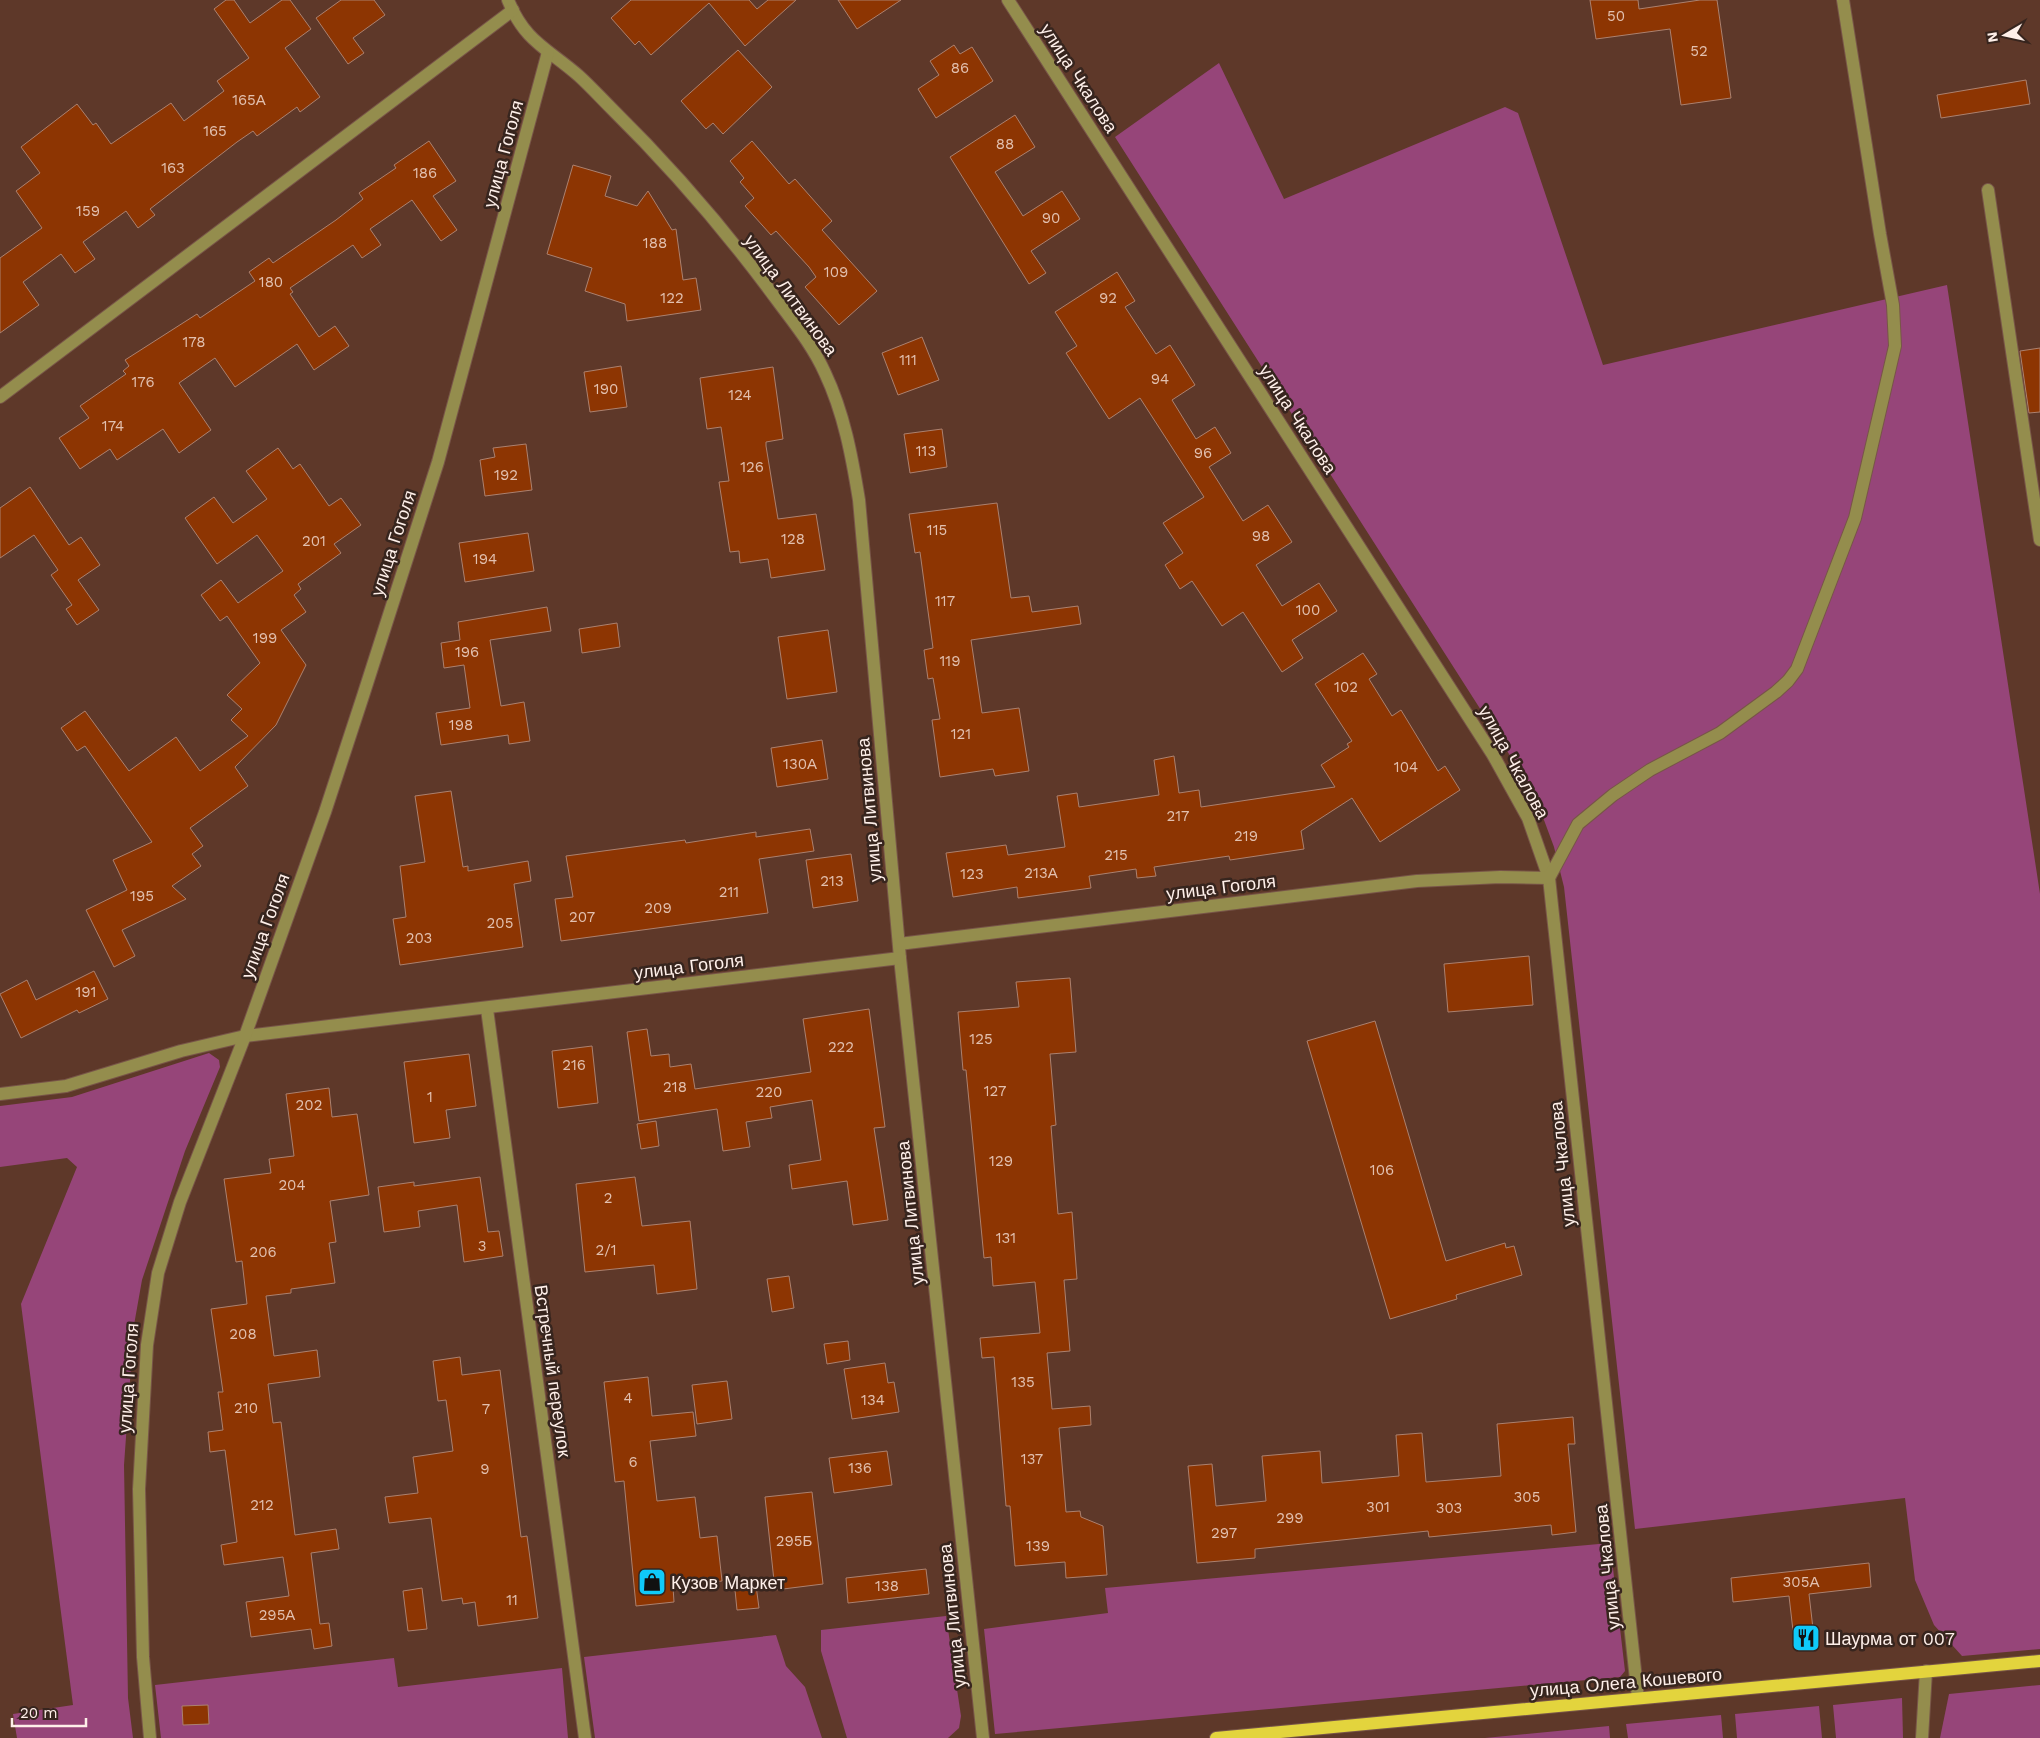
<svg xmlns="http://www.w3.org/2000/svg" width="2040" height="1738" viewBox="0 0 2040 1738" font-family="'Work Sans',sans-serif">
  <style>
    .green { fill: #964579 }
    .building { fill: #8d3502; stroke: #ac816f }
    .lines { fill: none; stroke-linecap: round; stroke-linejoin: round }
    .minor-casing { stroke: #785548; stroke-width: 14 }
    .major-casing { stroke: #785548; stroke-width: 14 }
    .minor { stroke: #948d4d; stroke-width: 12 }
    .major { stroke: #e3d43d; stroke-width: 12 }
    .labels { text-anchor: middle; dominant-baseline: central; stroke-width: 5; stroke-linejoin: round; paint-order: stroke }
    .number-label { font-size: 15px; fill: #e2c0af }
    .street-label { font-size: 18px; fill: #feefe9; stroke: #37251e }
    .poi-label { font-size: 18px; fill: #feefe9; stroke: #37251e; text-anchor: start }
  </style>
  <rect width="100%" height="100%" fill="#5e3829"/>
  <g class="green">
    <path d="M 1219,63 L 1284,199 L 1505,107 L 1518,113 L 1603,365 L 1947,285 L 2040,894 L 2040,1649 L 1962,1656 L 1934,1625 L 1915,1580 L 1905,1498 L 1635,1529 L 1564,887 L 1554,847 L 1541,812 L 1509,754 L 1115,137 Z"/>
    <path d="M 209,1053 L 219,1060 L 220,1067 L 185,1151 L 142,1280 L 134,1325 L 124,1465 L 128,1698 L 133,1738 L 17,1738 L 13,1714 L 73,1705 L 21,1304 L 77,1167 L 67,1158 L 0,1167 L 0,1106 L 72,1097 Z"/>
    <path d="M 1610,1543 L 1625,1671 L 1620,1677 L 995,1734 L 984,1629 L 1108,1613 L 1105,1588 Z"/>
    <path d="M 946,1616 L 961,1716 L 959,1728 L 948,1738 L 847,1738 L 821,1651 L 821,1630 Z"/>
    <path d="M 776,1635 L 786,1666 L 805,1687 L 822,1738 L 595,1738 L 584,1657 Z"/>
    <path d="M 394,1658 L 398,1687 L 562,1668 L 568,1738 L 161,1738 L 155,1685 Z"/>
    <path d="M 2040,1685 L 2040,1738 L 1940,1738 L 1949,1694 Z"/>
    <path d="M 1902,1698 L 1903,1738 L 1836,1738 L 1833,1705 Z"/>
    <path d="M 1819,1706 L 1822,1738 L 1737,1738 L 1735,1714 Z"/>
    <path d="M 1721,1715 L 1723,1738 L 1628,1738 L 1626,1724 Z"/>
    <path d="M 1609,1726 L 1610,1738 L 1485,1738 Z"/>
  </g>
  <g class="building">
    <path d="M 226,0 L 234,0 L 250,23 L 282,0 L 290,0 L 311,29 L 285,48 L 320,97 L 300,112 L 297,107 L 257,136 L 253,131 L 237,142 L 150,209 L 155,215 L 138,228 L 126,211 L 83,242 L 95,259 L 75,273 L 61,254 L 23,282 L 39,305 L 0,333 L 0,258 L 42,228 L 16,191 L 40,173 L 21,147 L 77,104 L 93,125 L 96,123 L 111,144 L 171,103 L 184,121 L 224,91 L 217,81 L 249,58 L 214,9 Z"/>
    <path d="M 341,0 L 374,0 L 385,15 L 353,38 L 364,53 L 348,64 L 316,18 Z"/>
    <path d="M 631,0 L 749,0 L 757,9 L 768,0 L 796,0 L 745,46 L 709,3 L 651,55 L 639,41 L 635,45 L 611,18 Z"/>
    <path d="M 838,0 L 901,0 L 857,29 Z"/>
    <path d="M 1590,0 L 1638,0 L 1639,9 L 1700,0 L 1717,0 L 1731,98 L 1681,105 L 1670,29 L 1596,39 Z"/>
    <path d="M 954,45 L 960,54 L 972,47 L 993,81 L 936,118 L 918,89 L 939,75 L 930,61 Z"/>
    <path d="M 738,50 L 772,87 L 723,134 L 713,123 L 706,129 L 681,101 Z"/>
    <path d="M 2026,80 L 2030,104 L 1941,118 L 1937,95 Z"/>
    <path d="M 1015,115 L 1035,147 L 995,172 L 1023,216 L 1062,191 L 1080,219 L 1031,251 L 1046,273 L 1029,284 L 950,157 Z"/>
    <path d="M 429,141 L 456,181 L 433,196 L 457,230 L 441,241 L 412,200 L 370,229 L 381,245 L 362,258 L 353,245 L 290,288 L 293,292 L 290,294 L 319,337 L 335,326 L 349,346 L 314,370 L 297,344 L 235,387 L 215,358 L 179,383 L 211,430 L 179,453 L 163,429 L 117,460 L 110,449 L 80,469 L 59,438 L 89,418 L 80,406 L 126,374 L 123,371 L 129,366 L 125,360 L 197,314 L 200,318 L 255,281 L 249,272 L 269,258 L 273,263 L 336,220 L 363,199 L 359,193 L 396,168 L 394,165 Z"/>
    <path d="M 752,141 L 789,184 L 795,179 L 832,221 L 822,230 L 877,291 L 839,325 L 805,287 L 816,277 L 809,267 L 776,231 L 771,235 L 745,206 L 754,198 L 740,182 L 744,178 L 730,161 Z"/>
    <path d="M 573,165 L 611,176 L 605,196 L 637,206 L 648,191 L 672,230 L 676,229 L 683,280 L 696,278 L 701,310 L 627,321 L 625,304 L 585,291 L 592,268 L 547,254 Z"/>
    <path d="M 1117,272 L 1135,301 L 1125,307 L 1156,354 L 1170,345 L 1195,385 L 1172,400 L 1196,439 L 1215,427 L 1231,453 L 1209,467 L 1243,521 L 1268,505 L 1292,542 L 1256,565 L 1282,606 L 1319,583 L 1337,611 L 1292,640 L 1303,658 L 1282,672 L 1243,612 L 1222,626 L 1192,581 L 1180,589 L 1165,565 L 1183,553 L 1163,523 L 1204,497 L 1140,398 L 1109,419 L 1066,353 L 1077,346 L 1055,312 Z"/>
    <path d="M 922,337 L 939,380 L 898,395 L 882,353 Z"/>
    <path d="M 2040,348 L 2040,412 L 2029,413 L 2020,351 Z"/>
    <path d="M 621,366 L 627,407 L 590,412 L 584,372 Z"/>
    <path d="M 773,367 L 783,439 L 766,442 L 766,446 L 778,519 L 816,514 L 825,570 L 771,578 L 768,559 L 740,563 L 739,551 L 730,552 L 719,482 L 729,481 L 721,427 L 707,429 L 700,378 Z"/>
    <path d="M 942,429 L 947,467 L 910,473 L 904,434 Z"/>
    <path d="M 526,444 L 532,490 L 485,496 L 480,460 L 495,457 L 493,448 Z"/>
    <path d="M 278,448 L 293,469 L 300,464 L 329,506 L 341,498 L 361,525 L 334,544 L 341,553 L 298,584 L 301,589 L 294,595 L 306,612 L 281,630 L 306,665 L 276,725 L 235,767 L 248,786 L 190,828 L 203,846 L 192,854 L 201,866 L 172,886 L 186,899 L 122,930 L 135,956 L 114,967 L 86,910 L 127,890 L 113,860 L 152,842 L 85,746 L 77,751 L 61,728 L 85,711 L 129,771 L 176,737 L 200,771 L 248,736 L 231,720 L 242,709 L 227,695 L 260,663 L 227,616 L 220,621 L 201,595 L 221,580 L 238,603 L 283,571 L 257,535 L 217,564 L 185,518 L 214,497 L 233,523 L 267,499 L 246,471 Z"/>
    <path d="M 30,487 L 69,545 L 81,537 L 100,565 L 78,580 L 99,610 L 77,625 L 66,609 L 72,605 L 51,575 L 58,570 L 34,535 L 0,558 L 0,508 Z"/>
    <path d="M 997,503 L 1011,598 L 1029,596 L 1032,612 L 1078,606 L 1081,624 L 971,640 L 982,713 L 1019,708 L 1029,771 L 995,776 L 993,769 L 940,777 L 932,720 L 940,719 L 933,678 L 928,679 L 924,650 L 933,648 L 920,552 L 915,553 L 909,514 Z"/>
    <path d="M 528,533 L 534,571 L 465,582 L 459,543 Z"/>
    <path d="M 547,607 L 551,631 L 490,640 L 501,706 L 524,702 L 530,741 L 509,744 L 508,735 L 441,745 L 436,713 L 470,708 L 464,665 L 444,668 L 441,643 L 460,640 L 458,622 Z"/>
    <path d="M 617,623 L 620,647 L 582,653 L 579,629 Z"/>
    <path d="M 828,630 L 837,692 L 787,699 L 778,637 Z"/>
    <path d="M 1363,653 L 1377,674 L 1369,679 L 1392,716 L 1401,710 L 1438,771 L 1445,766 L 1460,790 L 1380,842 L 1352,798 L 1301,831 L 1304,849 L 1230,860 L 1229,856 L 1154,867 L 1156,876 L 1137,878 L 1136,869 L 1089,876 L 1091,888 L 1018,898 L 1017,887 L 953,897 L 946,853 L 1006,845 L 1008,855 L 1065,847 L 1057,796 L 1077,793 L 1079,807 L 1159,795 L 1154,760 L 1174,756 L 1179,793 L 1199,790 L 1201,807 L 1335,787 L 1321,765 L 1349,747 L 1347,744 L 1352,741 L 1315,684 Z"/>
    <path d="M 822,740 L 828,779 L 777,787 L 771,748 Z"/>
    <path d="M 451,791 L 463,867 L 468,866 L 468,871 L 528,861 L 531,881 L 514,884 L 523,947 L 400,965 L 393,919 L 406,917 L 400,866 L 425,862 L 415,796 Z"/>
    <path d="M 810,829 L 814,851 L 759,859 L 768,913 L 561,941 L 555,899 L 573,897 L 566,856 L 685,840 L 686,843 L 756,832 L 756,837 Z"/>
    <path d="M 851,854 L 858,901 L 813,908 L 806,860 Z"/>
    <path d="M 1529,956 L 1533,1005 L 1448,1012 L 1444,964 Z"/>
    <path d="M 94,971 L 108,999 L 79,1013 L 77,1010 L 21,1038 L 0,994 L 27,980 L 36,1000 Z"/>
    <path d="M 1070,978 L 1076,1052 L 1050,1054 L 1056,1125 L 1051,1126 L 1058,1214 L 1072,1212 L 1077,1279 L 1064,1280 L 1070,1351 L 1047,1353 L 1052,1409 L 1090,1406 L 1091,1425 L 1059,1428 L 1066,1512 L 1080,1511 L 1081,1517 L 1103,1526 L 1107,1575 L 1066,1578 L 1065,1562 L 1015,1566 L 1010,1506 L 1006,1506 L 994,1357 L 982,1358 L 980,1338 L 1040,1333 L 1035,1282 L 993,1286 L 991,1257 L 984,1258 L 966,1070 L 963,1070 L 958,1012 L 1019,1007 L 1016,982 Z"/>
    <path d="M 869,1009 L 885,1127 L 874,1128 L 888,1220 L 853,1225 L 847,1181 L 792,1189 L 789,1165 L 821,1160 L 812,1100 L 770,1107 L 772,1118 L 746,1122 L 750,1147 L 723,1151 L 717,1109 L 639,1121 L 627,1032 L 647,1029 L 651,1056 L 669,1054 L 670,1067 L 691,1064 L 695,1089 L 811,1072 L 803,1019 Z"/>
    <path d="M 1375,1021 L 1446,1261 L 1505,1243 L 1506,1248 L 1514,1246 L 1522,1275 L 1456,1295 L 1457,1299 L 1390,1319 L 1307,1041 Z"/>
    <path d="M 592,1046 L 598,1103 L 558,1108 L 552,1051 Z"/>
    <path d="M 469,1054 L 476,1106 L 446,1110 L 450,1138 L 414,1143 L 404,1062 Z"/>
    <path d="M 329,1088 L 332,1117 L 357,1114 L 369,1195 L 330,1201 L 336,1242 L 329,1243 L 335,1283 L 291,1289 L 291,1293 L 266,1296 L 274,1356 L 317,1350 L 320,1377 L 268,1384 L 273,1423 L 281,1422 L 295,1535 L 336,1529 L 339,1549 L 311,1553 L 320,1624 L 329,1623 L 332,1646 L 314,1649 L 311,1629 L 251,1637 L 246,1602 L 289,1596 L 283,1557 L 224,1565 L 221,1545 L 237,1542 L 225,1450 L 210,1452 L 208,1432 L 223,1430 L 218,1392 L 223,1392 L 211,1309 L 247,1304 L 242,1261 L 236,1262 L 224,1179 L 271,1173 L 269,1159 L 294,1156 L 286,1094 Z"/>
    <path d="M 656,1121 L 659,1146 L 641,1149 L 637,1124 Z"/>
    <path d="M 480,1177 L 488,1232 L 499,1231 L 503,1256 L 464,1262 L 457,1205 L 418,1211 L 420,1227 L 384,1232 L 378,1187 L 414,1182 L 414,1186 Z"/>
    <path d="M 635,1177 L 642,1226 L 690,1221 L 697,1289 L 657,1294 L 654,1265 L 585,1272 L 576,1184 Z"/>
    <path d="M 789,1276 L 794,1308 L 772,1312 L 767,1279 Z"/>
    <path d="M 848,1341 L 850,1360 L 827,1364 L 824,1344 Z"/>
    <path d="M 460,1357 L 462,1375 L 500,1370 L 521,1537 L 527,1536 L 538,1618 L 478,1626 L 475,1602 L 463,1604 L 462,1598 L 442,1601 L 431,1518 L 389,1523 L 385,1497 L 418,1493 L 413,1457 L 453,1451 L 446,1400 L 438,1401 L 433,1361 Z"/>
    <path d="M 885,1363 L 888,1383 L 894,1382 L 899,1412 L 852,1419 L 844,1369 Z"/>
    <path d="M 648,1377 L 652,1416 L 693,1412 L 696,1436 L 650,1441 L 657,1501 L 695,1497 L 700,1538 L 717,1536 L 722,1581 L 673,1587 L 674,1602 L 636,1606 L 624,1481 L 615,1482 L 604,1382 Z"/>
    <path d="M 727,1381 L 732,1419 L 697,1424 L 692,1385 Z"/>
    <path d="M 1573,1417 L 1575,1444 L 1568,1444 L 1576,1532 L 1552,1535 L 1551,1525 L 1429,1537 L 1428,1531 L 1255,1549 L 1255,1558 L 1197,1563 L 1188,1466 L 1212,1464 L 1216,1506 L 1266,1501 L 1262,1456 L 1320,1451 L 1322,1483 L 1399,1476 L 1396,1435 L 1422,1433 L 1426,1482 L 1501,1476 L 1497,1424 Z"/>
    <path d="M 887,1451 L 892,1485 L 834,1493 L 829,1458 Z"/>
    <path d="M 812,1492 L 823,1584 L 775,1590 L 765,1497 Z"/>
    <path d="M 1869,1563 L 1871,1587 L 1809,1594 L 1815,1646 L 1795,1648 L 1789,1596 L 1733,1602 L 1731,1578 Z"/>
    <path d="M 926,1569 L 929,1594 L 848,1603 L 846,1578 Z"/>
    <path d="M 755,1578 L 759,1608 L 737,1610 L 734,1580 Z"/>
    <path d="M 422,1588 L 427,1629 L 408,1631 L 403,1591 Z"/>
    <path d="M 208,1705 L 209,1724 L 183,1725 L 182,1706 Z"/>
  </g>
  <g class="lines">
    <defs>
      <g id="minor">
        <path d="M 508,0 C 525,42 547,48 579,76 C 590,86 601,98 611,108 C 671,167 727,232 777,300 C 794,323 813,346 825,373 C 844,413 852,457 859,500 L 900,958 L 983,1738"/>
        <path d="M 1008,0 L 1493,755 L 1528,818 L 1549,878 L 1638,1698"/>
        <path d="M 1988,190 L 2040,540"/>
        <path d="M 0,397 L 513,10"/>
        <path d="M 899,944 L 1417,881 L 1500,877 L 1549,878 L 1578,824 L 1613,795 L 1650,770 L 1720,733 L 1776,692 L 1788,681 L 1797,669 L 1855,518 L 1895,346 L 1893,305 L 1880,234 L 1843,0"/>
        <path d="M 487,1009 L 585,1738"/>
        <path d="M 0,1094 L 66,1086 L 181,1051 L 245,1036 L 900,958"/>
        <path d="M 150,1738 L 143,1657 L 139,1489 L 147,1345 L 158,1273 L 180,1202 L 245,1036 L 325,812 L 363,696 L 438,462 L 548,52"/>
        <path d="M 1922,1738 L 1926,1671"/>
      </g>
      <path id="major" d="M 1216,1738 L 2040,1661"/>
    </defs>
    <use href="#minor" class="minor-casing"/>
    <use href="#major" class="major-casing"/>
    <use href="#minor" class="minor"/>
    <use href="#major" class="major"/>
  </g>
  <defs>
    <symbol id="shop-square" viewBox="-11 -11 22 22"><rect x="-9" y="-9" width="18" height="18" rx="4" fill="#0fcafa" stroke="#37251e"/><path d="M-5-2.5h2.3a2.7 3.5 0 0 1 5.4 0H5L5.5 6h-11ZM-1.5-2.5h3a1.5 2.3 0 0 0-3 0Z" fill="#111"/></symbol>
    <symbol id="restaurant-square" viewBox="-11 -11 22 22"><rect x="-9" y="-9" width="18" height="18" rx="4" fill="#0fcafa" stroke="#37251e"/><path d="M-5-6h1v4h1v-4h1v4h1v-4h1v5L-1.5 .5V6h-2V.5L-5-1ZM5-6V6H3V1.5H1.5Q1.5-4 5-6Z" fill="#111"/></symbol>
  </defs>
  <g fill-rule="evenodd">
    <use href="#shop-square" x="636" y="1566" width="32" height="32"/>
    <use href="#restaurant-square" x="1790" y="1622" width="32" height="32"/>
  </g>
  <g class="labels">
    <g class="number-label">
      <text x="1616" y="16">50</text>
      <text x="1699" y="51">52</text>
      <text x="960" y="68">86</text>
      <text x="249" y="100">165А</text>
      <text x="215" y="131">165</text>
      <text x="1005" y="144">88</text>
      <text x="173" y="168">163</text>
      <text x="425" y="173">186</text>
      <text x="88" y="211">159</text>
      <text x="1051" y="218">90</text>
      <text x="655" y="243">188</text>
      <text x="836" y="272">109</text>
      <text x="271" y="282">180</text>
      <text x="672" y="298">122</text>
      <text x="1108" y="298">92</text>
      <text x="194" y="342">178</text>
      <text x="908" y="360">111</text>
      <text x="1160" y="379">94</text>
      <text x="143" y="382">176</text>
      <text x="606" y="389">190</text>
      <text x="740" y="395">124</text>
      <text x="113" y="426">174</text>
      <text x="926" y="451">113</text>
      <text x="1203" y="453">96</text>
      <text x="752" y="467">126</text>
      <text x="506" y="475">192</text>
      <text x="937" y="530">115</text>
      <text x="1261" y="536">98</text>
      <text x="793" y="539">128</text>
      <text x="314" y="541">201</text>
      <text x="485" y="559">194</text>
      <text x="945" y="601">117</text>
      <text x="1308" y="610">100</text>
      <text x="265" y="638">199</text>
      <text x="467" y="652">196</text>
      <text x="950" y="661">119</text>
      <text x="1346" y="687">102</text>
      <text x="461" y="725">198</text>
      <text x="961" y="734">121</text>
      <text x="800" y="764">130А</text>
      <text x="1406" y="767">104</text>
      <text x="1178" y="816">217</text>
      <text x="1246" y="836">219</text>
      <text x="1116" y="855">215</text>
      <text x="1041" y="873">213А</text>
      <text x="972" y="874">123</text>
      <text x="832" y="881">213</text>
      <text x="729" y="892">211</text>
      <text x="142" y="896">195</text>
      <text x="658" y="908">209</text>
      <text x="582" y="917">207</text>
      <text x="500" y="923">205</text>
      <text x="419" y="938">203</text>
      <text x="86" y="992">191</text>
      <text x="981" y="1039">125</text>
      <text x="841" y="1047">222</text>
      <text x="574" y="1065">216</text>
      <text x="675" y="1087">218</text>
      <text x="995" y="1091">127</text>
      <text x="769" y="1092">220</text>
      <text x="430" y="1097">1</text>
      <text x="309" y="1105">202</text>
      <text x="1001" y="1161">129</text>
      <text x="1382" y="1170">106</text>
      <text x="292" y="1185">204</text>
      <text x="608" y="1198">2</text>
      <text x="1006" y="1238">131</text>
      <text x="482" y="1246">3</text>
      <text x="606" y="1250">2/1</text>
      <text x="263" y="1252">206</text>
      <text x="243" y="1334">208</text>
      <text x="1023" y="1382">135</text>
      <text x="628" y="1398">4</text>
      <text x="873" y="1400">134</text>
      <text x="246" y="1408">210</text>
      <text x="486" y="1409">7</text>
      <text x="1032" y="1459">137</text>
      <text x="633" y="1462">6</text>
      <text x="860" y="1468">136</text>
      <text x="485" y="1469">9</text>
      <text x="1527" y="1497">305</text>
      <text x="262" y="1505">212</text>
      <text x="1378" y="1507">301</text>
      <text x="1449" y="1508">303</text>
      <text x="1290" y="1518">299</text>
      <text x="1224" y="1533">297</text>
      <text x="794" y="1541">295Б</text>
      <text x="1038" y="1546">139</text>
      <text x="1801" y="1582">305А</text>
      <text x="887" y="1586">138</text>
      <text x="512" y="1600">11</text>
      <text x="277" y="1615">295А</text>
    </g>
    <g class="street-label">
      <text transform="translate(1079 78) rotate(57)">улица Чкалова</text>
      <text transform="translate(503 154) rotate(-75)">улица Гоголя</text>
      <text transform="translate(791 295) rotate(54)">улица Литвинова</text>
      <text transform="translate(1298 419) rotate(57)">улица Чкалова</text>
      <text transform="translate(393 543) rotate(-72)">улица Гоголя</text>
      <text transform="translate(1514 762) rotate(61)">улица Чкалова</text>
      <text transform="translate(869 810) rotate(-95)">улица Литвинова</text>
      <text transform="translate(1221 887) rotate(-7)">улица Гоголя</text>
      <text transform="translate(265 926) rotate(-70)">улица Гоголя</text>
      <text transform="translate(689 966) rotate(-7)">улица Гоголя</text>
      <text transform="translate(1562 1164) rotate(-96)">улица Чкалова</text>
      <text transform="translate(910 1213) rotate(-96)">улица Литвинова</text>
      <text transform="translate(553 1371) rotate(82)">Встречный переулок</text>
      <text transform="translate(128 1378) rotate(-86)">улица Гоголя</text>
      <text transform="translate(1607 1567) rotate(-96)">улица Чкалова</text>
      <text transform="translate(952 1616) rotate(-96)">улица Литвинова</text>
      <text transform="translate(1626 1682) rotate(-5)">улица Олега Кошевого</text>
    </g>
    <g class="poi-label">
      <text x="671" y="1582">Кузов Маркет</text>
      <text x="1825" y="1638">Шаурма от 007</text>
    </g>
  </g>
  <g transform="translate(2005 35) rotate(261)" stroke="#37251e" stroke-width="4" paint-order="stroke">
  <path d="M0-4L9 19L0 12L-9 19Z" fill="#feefe9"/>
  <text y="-8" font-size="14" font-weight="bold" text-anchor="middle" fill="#feefe9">N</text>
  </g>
  <path d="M12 1718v8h74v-8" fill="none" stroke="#feefe9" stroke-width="2.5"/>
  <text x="20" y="1718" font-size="15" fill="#feefe9" stroke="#37251e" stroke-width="4" paint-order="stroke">20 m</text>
</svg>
